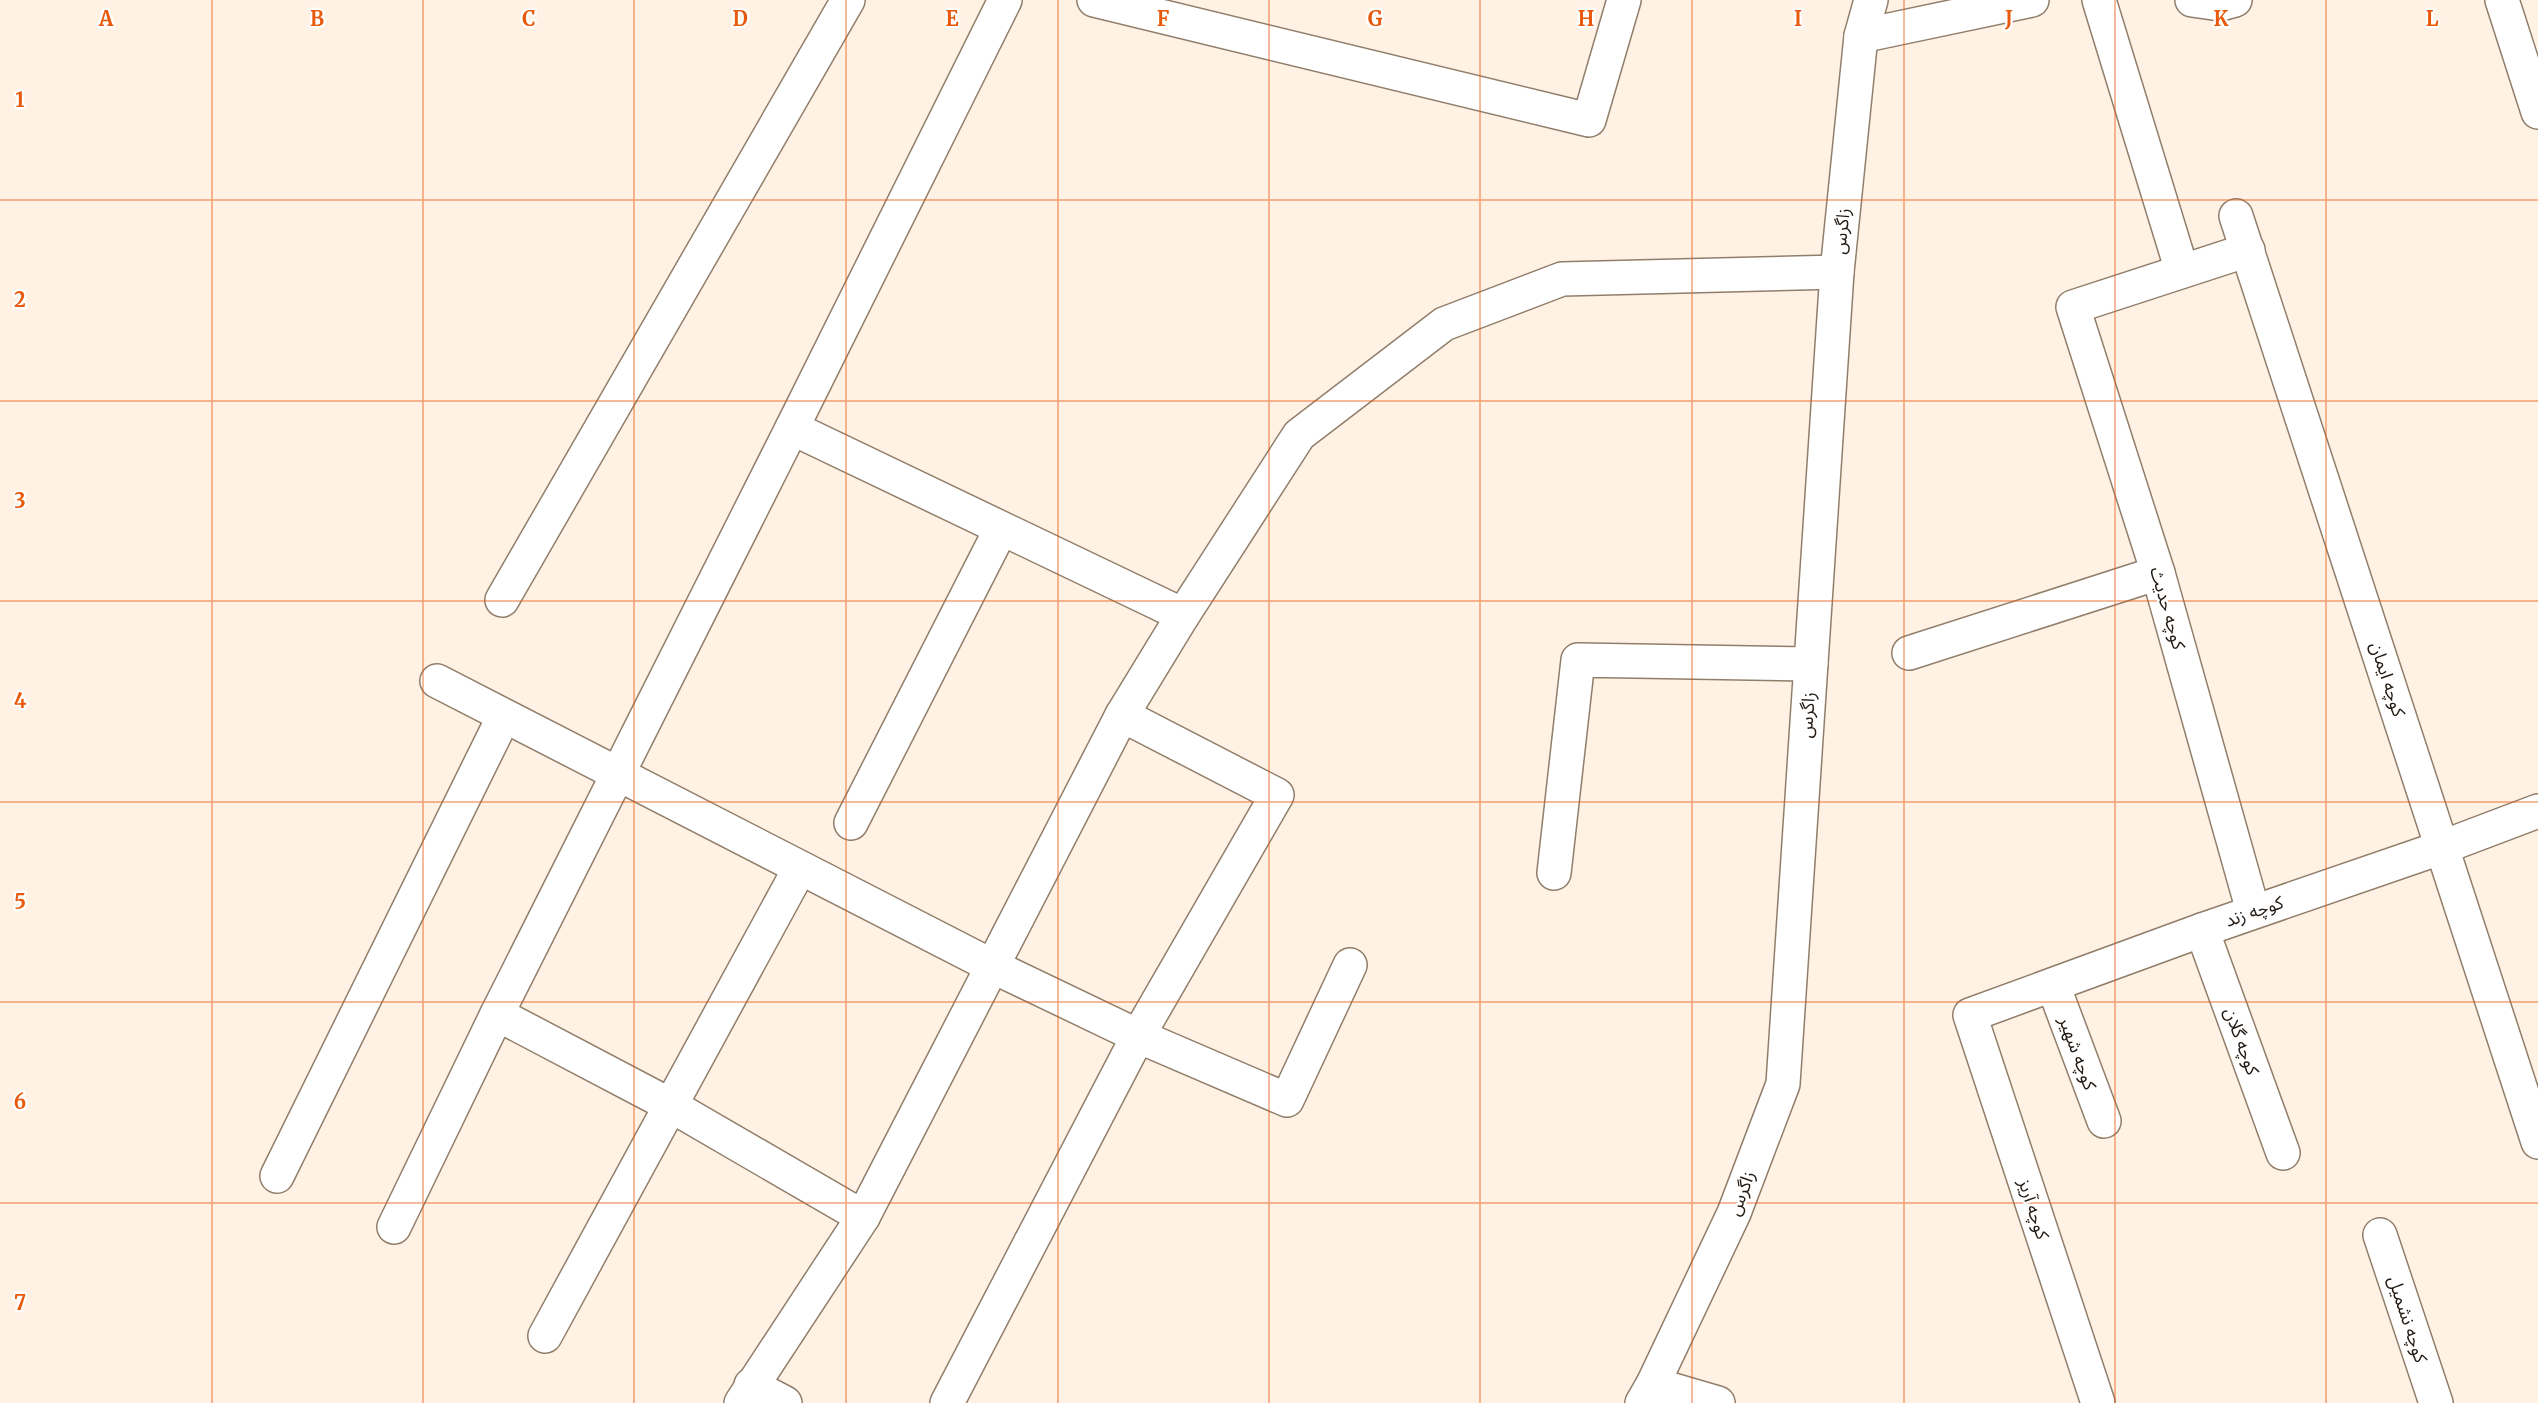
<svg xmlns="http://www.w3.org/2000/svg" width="2538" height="1403" viewBox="0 0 2538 1403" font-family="Merriweather,'Noto Sans Arabic',serif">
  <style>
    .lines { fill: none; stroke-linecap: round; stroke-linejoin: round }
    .minor-casing { stroke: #917e6a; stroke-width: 36 }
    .minor { stroke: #fff; stroke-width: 33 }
    .grid { fill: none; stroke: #e8590c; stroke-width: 1.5; stroke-opacity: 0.55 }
    .labels { text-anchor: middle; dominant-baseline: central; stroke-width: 4.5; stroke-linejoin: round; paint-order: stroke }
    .street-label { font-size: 18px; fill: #211912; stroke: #fff }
    .grid-label { font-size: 20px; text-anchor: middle; font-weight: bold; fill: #e8590c; stroke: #fff; stroke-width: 4.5; stroke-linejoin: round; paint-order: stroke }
  </style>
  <rect width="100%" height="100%" fill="#fff2e5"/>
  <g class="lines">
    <defs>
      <g id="minor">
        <path d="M 1094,0 L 1589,120 L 1624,0"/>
        <path d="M 2099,0 L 2182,271"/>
        <path d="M 2192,0 L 2220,4 L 2235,0"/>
        <path d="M 2502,0 L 2538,112"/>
        <path d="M 1861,36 L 2032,0"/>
        <path d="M 2236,216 L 2538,1142"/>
        <path d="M 2248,250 L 2073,307 L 2158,573 L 2253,911"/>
        <path d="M 792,428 L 1005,0"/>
        <path d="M 502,600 L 848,0"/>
        <path d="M 1909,653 L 2158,573"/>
        <path d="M 437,681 L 992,966 L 1138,1036 L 1287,1100 L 1350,965"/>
        <path d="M 851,823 L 1001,529"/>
        <path d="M 1554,873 L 1578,660 L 1811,664"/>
        <path d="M 2202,930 L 2283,1153"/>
        <path d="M 2053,985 L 2104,1121"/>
        <path d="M 497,1014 L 670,1105 L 863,1217"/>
        <path d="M 277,1176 L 504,716"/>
        <path d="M 394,1227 L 497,1014 L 792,428 L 1183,615 L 1299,435 L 1444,324 L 1562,279 L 1837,272"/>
        <path d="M 2380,1235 L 2436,1403"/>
        <path d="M 545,1336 L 800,868"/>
        <path d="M 1653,1384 L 1718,1403"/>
        <path d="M 751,1385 L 785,1403"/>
        <path d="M 741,1403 L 863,1217 L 1122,715 L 1183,615"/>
        <path d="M 947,1403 L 1138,1036 L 1277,795 L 1122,715"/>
        <path d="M 1642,1403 L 1653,1384 L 1734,1213 L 1783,1084 L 1837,272 L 1861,36 L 1871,0"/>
        <path d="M 2098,1403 L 1970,1015 L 2202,930 L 2443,847 L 2538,811"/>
      </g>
    </defs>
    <use href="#minor" class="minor-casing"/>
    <use href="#minor" class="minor"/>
  </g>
  <path class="grid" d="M 212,0 L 212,1403M 423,0 L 423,1403M 634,0 L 634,1403M 846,0 L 846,1403M 1058,0 L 1058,1403M 1269,0 L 1269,1403M 1480,0 L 1480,1403M 1692,0 L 1692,1403M 1904,0 L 1904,1403M 2115,0 L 2115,1403M 2326,0 L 2326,1403M 0,200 L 2538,200M 0,401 L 2538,401M 0,601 L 2538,601M 0,802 L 2538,802M 0,1002 L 2538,1002M 0,1203 L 2538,1203"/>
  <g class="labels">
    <g class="street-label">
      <text transform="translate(1841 231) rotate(-84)">زاگرس</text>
      <text transform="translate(2168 608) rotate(74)">کوچه حدیث</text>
      <text transform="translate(2388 679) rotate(72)">کوچه ایمان</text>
      <text transform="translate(1807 715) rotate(-86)">زاگرس</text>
      <text transform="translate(2254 911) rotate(-19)">کوچه زند</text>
      <text transform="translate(2242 1041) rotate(70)">کوچه گلان</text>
      <text transform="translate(2078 1053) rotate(70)">کوچه شهیر</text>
      <text transform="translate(1741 1193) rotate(-69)">زاگرس</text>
      <text transform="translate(2034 1209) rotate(72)">کوچه آریز</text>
      <text transform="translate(2408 1319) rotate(72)">کوچه نشمیل</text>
    </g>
  </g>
  <g class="grid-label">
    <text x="106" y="26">A</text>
    <text x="317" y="26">B</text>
    <text x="529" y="26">C</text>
    <text x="740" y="26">D</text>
    <text x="952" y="26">E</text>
    <text x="1163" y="26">F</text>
    <text x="1375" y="26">G</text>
    <text x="1586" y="26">H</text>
    <text x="1798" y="26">I</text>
    <text x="2009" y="26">J</text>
    <text x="2221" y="26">K</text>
    <text x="2432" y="26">L</text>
    <text x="20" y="107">1</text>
    <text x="20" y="307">2</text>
    <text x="20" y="508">3</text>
    <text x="20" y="708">4</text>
    <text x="20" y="909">5</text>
    <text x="20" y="1109">6</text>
    <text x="20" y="1310">7</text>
  </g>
</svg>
